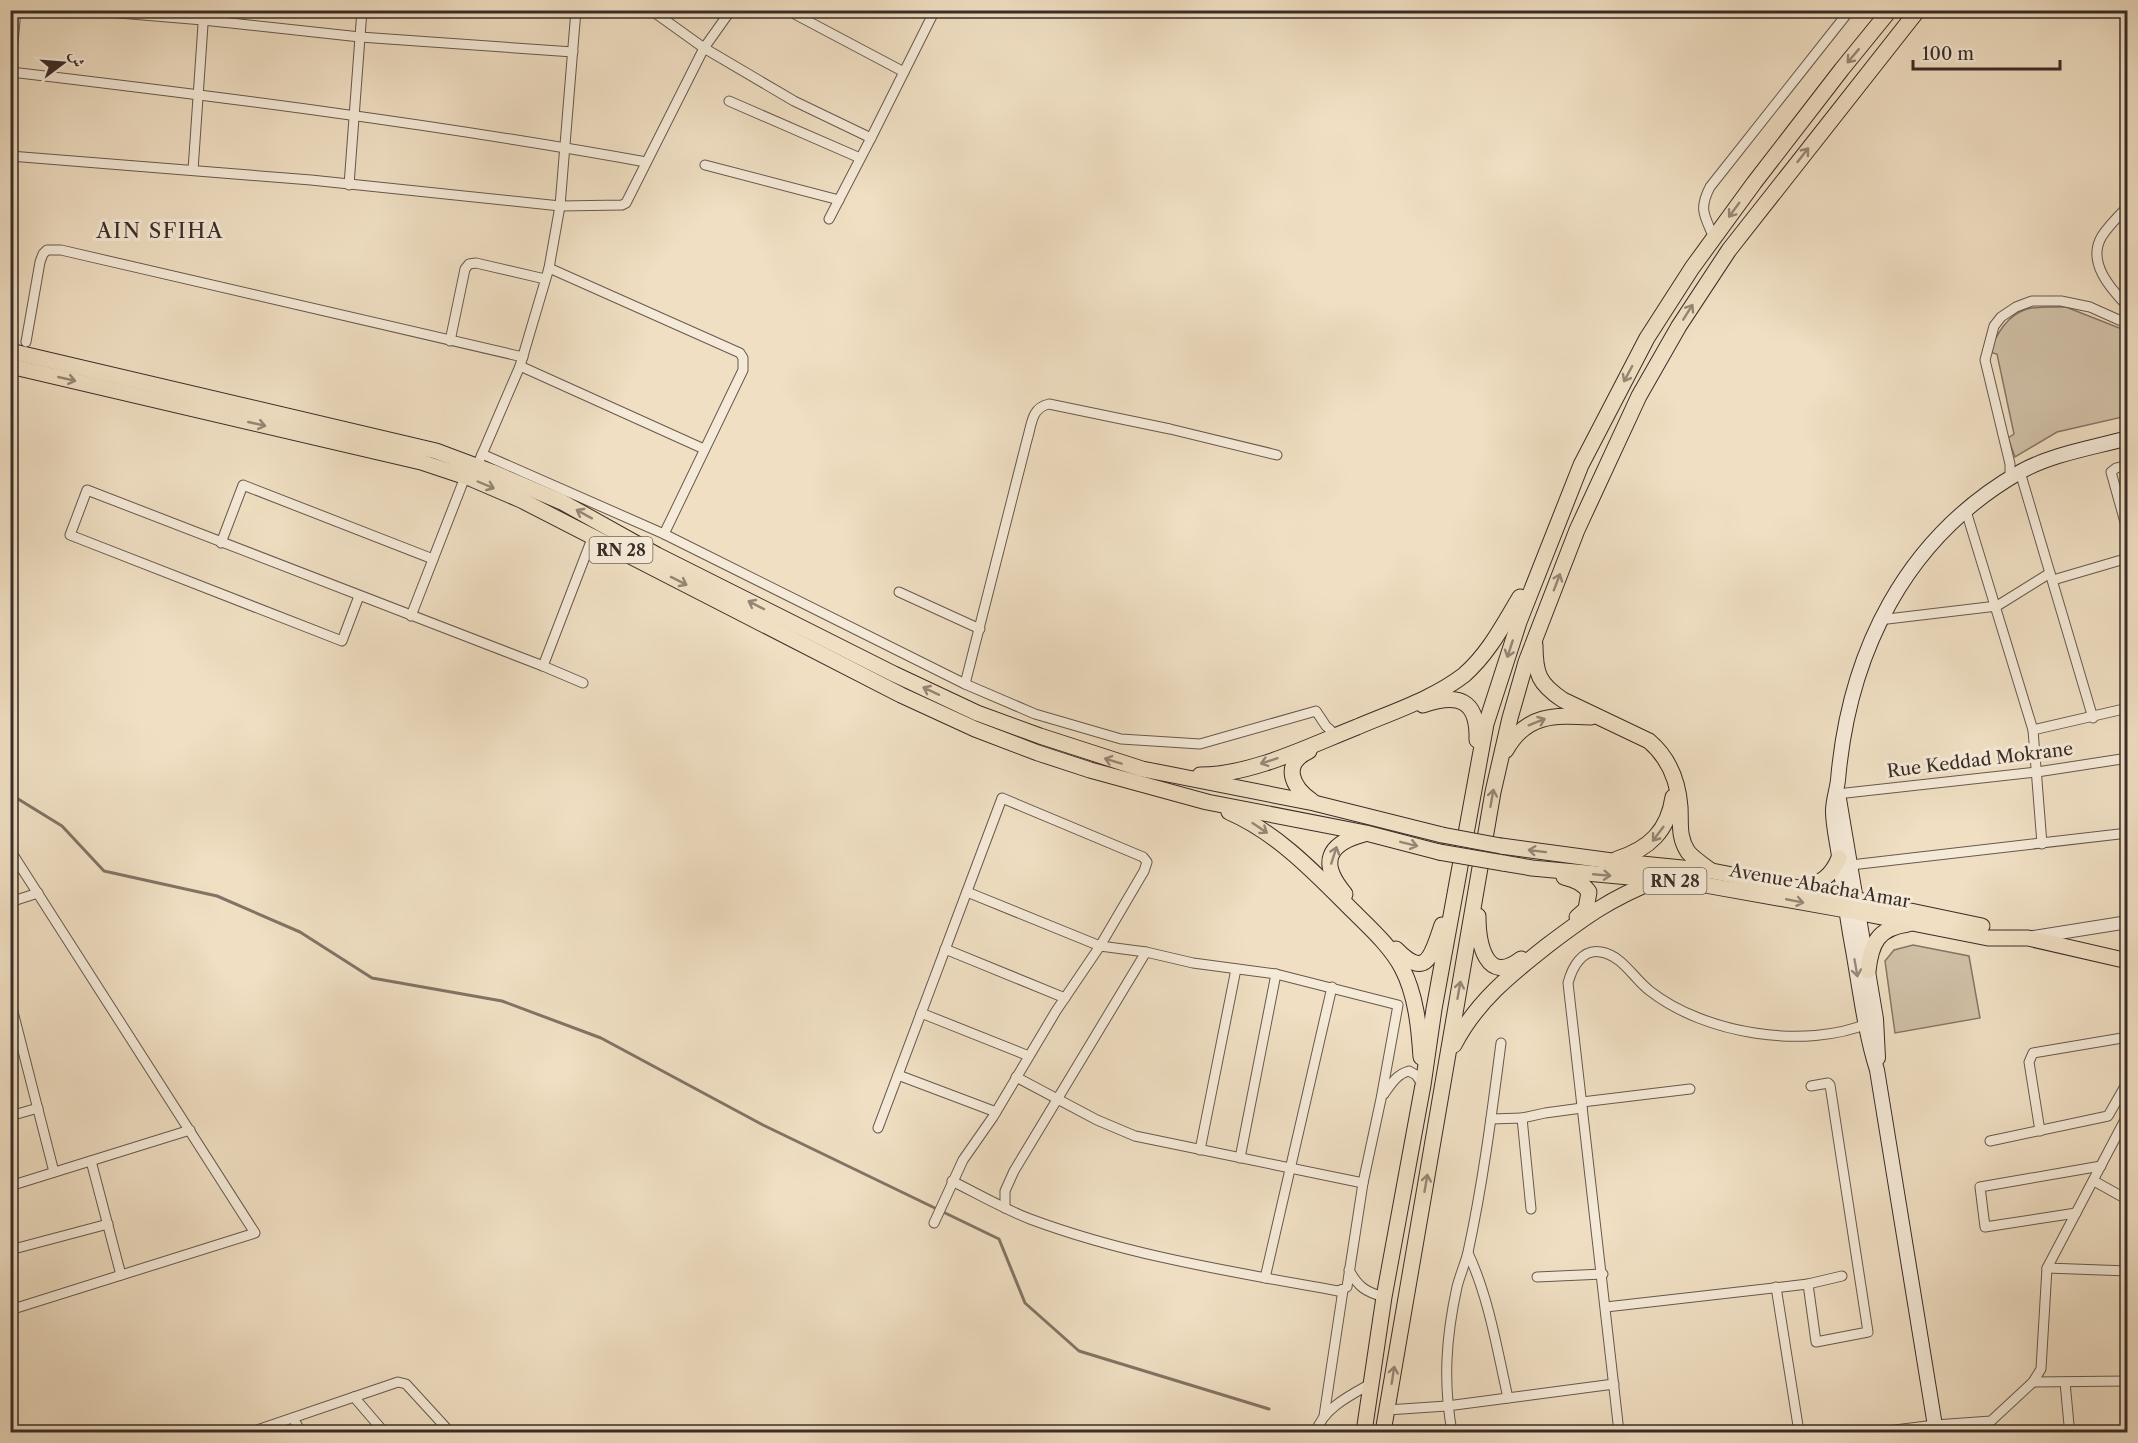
<svg xmlns="http://www.w3.org/2000/svg" width="2138" height="1443" viewBox="0 0 2138 1443" font-family="'Libre Caslon Text',Amiri,serif">
  <style>
    .green { fill: #d1c1a8; stroke: #857668; stroke-width: 1.5 }
    .lines { fill: none; stroke-linecap: round; stroke-linejoin: round }
    .stream { stroke: #827365; stroke-width: 3 }
    .minor-casing { stroke: #67594e; stroke-width: 11 }
    .tertiary-casing { stroke: #67594e; stroke-width: 14 }
    .secondary-casing { stroke: #392c27; stroke-width: 16 }
    .primary-casing { stroke: #392c27; stroke-width: 17 }
    .trunk-casing { stroke: #392c27; stroke-width: 17 }
    .minor { stroke: #f5ead8; stroke-width: 9 }
    .tertiary { stroke: #f5ead8; stroke-width: 12 }
    .secondary { stroke: #f5ead8; stroke-width: 14 }
    .primary { stroke: #f0dfc3; stroke-width: 15 }
    .trunk { stroke: #f0dfc3; stroke-width: 15 }
    .trunk-bridge-casing { stroke: #392c27; stroke-width: 17; stroke-linecap: butt }
    .trunk-bridge { stroke: #f0dfc3; stroke-width: 15 }
    .oneway { stroke: #948675 }
    .oneway2 { stroke: #978b80 }
    .labels { text-anchor: middle; dominant-baseline: central; stroke-width: 6; stroke-linejoin: round; paint-order: stroke }
    .shield { fill: #f5ead8; stroke: #71655c; stroke-width: 1.5 }
    .shield-label { font-size: 16px; font-weight: bold; fill: #392c27 }
    .street-label { font-size: 18px; fill: #392c27; stroke: #f5ead8 }
    .quarter-label { font-size: 21px; letter-spacing: 1.5px; fill: #392c27; stroke: #f5ead8 }
  </style>
  <rect width="100%" height="100%" fill="#f0dfc3"/>
  <filter id="stains"><feTurbulence type="fractalNoise" baseFrequency=".00333" numOctaves="4"/><feColorMatrix values="0 0 0 0 .2 0 0 0 0 .09 0 0 0 0 .02 0 0 0 .5 -.17"/></filter>
  <radialGradient id="worn" r=".72"><stop offset=".6" stop-color="#630" stop-opacity="0"/><stop offset="1" stop-color="#630" stop-opacity=".3"/></radialGradient>
  <g class="green">
    <path d="M 2066,307 L 2127,331 L 2127,416 L 2057,432 L 2015,457 L 2008,438 L 2014,434 L 1997,354 L 1989,352 C 1997,334 2007,315 2027,309 C 2038,306 2054,307 2066,307 Z"/>
    <path d="M 1913,945 L 1969,956 L 1980,1018 L 1895,1033 L 1885,961 L 1894,950 Z"/>
  </g>
  <g class="lines">
    <path class="stream" d="M 10,794 L 62,826 L 104,871 L 217,896 L 300,932 L 372,978 L 502,1001 L 601,1038 L 763,1125 L 999,1239 L 1025,1303 L 1079,1351 L 1269,1409"/>
    <defs>
      <g id="minor">
        <path d="M 83,10 L 203,20 L 360,37 L 573,52"/>
        <path d="M 651,10 L 704,48 L 794,101 L 871,138 L 935,10"/>
        <path d="M 787,10 L 904,72"/>
        <path d="M 11,72 C 223,97 435,124 646,162"/>
        <path d="M 10,75 L 16,10"/>
        <path d="M 729,101 L 860,158"/>
        <path d="M 10,156 L 311,180 L 560,206 L 622,205 L 626,203 L 704,48 L 731,10"/>
        <path d="M 705,165 L 839,200"/>
        <path d="M 193,170 L 204,10"/>
        <path d="M 349,185 L 362,10"/>
        <path d="M 2128,206 C 2119,216 2109,225 2102,236 C 2086,262 2111,289 2128,307"/>
        <path d="M 829,219 L 871,138"/>
        <path d="M 1714,238 C 1705,216 1698,210 1710,187 L 1850,10"/>
        <path d="M 549,268 L 740,353 L 743,358 L 743,370 L 664,534"/>
        <path d="M 450,341 L 465,269 L 469,264 L 476,263 L 545,279"/>
        <path d="M 26,342 L 40,262 L 43,254 L 47,250 L 61,250 L 523,357"/>
        <path d="M 520,366 L 704,449"/>
        <path d="M 482,454 L 664,534 L 965,684 L 1035,714 L 1121,739 L 1200,744 L 1316,711 L 1326,726 L 1336,735"/>
        <path d="M 480,459 L 520,366 L 549,268 L 560,206 L 576,10"/>
        <path d="M 2128,465 L 2116,468 L 2111,472 L 2128,533"/>
        <path d="M 2020,472 L 2093,718"/>
        <path d="M 2010,479 L 2010,464 L 1985,360 L 1994,326 L 2001,317 L 2016,307 L 2032,301 L 2061,301 L 2090,307 L 2128,324"/>
        <path d="M 1966,511 L 2033,730 L 2042,844"/>
        <path d="M 221,543 L 243,485 L 433,559"/>
        <path d="M 2053,580 L 2128,558"/>
        <path d="M 899,592 L 980,629"/>
        <path d="M 359,596 L 342,641 L 70,535 L 87,490 L 543,666 L 583,683"/>
        <path d="M 411,616 L 465,477"/>
        <path d="M 1879,620 L 1997,606 L 2050,573"/>
        <path d="M 543,666 L 593,536"/>
        <path d="M 965,684 L 1027,440 C 1032,424 1031,408 1049,404 L 1170,429 L 1277,455"/>
        <path d="M 2033,730 L 2128,708"/>
        <path d="M 1837,794 L 2037,772 L 2128,758"/>
        <path d="M 10,850 L 255,1233 L 10,1310"/>
        <path d="M 1851,865 L 2128,833"/>
        <path d="M 10,902 L 38,893"/>
        <path d="M 945,949 L 1065,998"/>
        <path d="M 10,1000 L 54,1172"/>
        <path d="M 921,1013 L 1029,1056"/>
        <path d="M 898,1075 L 996,1112"/>
        <path d="M 1016,1077 L 1097,1120 L 1135,1136 L 1363,1183"/>
        <path d="M 1384,1094 C 1391,1084 1397,1074 1409,1071 L 1416,1075 L 1423,1085"/>
        <path d="M 1582,1102 L 1690,1089"/>
        <path d="M 10,1116 L 38,1108"/>
        <path d="M 1522,1118 L 1545,1113 L 1582,1108"/>
        <path d="M 1491,1119 L 1522,1118 L 1531,1209"/>
        <path d="M 878,1128 L 1002,798 L 1143,857 L 1147,862 L 1144,871 L 1100,946 L 1056,1011 L 993,1117 L 963,1160 L 934,1223"/>
        <path d="M 2040,1131 L 2029,1062 L 2033,1053 L 2128,1037"/>
        <path d="M 1990,1141 L 2108,1116 L 2128,1081"/>
        <path d="M 1200,1150 L 1236,969"/>
        <path d="M 1240,1158 L 1276,974"/>
        <path d="M 91,1161 L 121,1275"/>
        <path d="M 952,1181 C 978,1194 1004,1209 1030,1219 C 1129,1256 1234,1272 1338,1291 L 1347,1287 L 1363,1183 L 1381,1099 L 1398,1005 L 1276,974 L 1193,963 L 1146,952 L 1100,946 L 967,892"/>
        <path d="M 2094,1181 L 2128,1200"/>
        <path d="M 10,1186 L 190,1130"/>
        <path d="M 1005,1208 L 1005,1191 L 1014,1171 L 1146,952"/>
        <path d="M 2076,1213 L 1985,1227 L 1980,1187 L 2101,1166"/>
        <path d="M 10,1250 L 108,1224"/>
        <path d="M 1468,1253 C 1489,1298 1497,1349 1508,1398"/>
        <path d="M 2047,1268 L 2128,1271"/>
        <path d="M 1349,1270 C 1358,1287 1366,1292 1384,1297"/>
        <path d="M 1537,1277 L 1603,1274"/>
        <path d="M 1265,1278 L 1332,987"/>
        <path d="M 1808,1284 L 1816,1342 L 1868,1332 L 1830,1085 L 1828,1083 L 1811,1086"/>
        <path d="M 1776,1287 L 1799,1432"/>
        <path d="M 1606,1307 L 1808,1284 L 1842,1276"/>
        <path d="M 2033,1382 L 2128,1381"/>
        <path d="M 2065,1382 L 2069,1425 L 2073,1432"/>
        <path d="M 354,1397 L 384,1432"/>
        <path d="M 1387,1410 L 1447,1406 L 1614,1384"/>
        <path d="M 1324,1416 L 1343,1290"/>
        <path d="M 293,1418 L 301,1432"/>
        <path d="M 251,1432 L 398,1382 L 406,1384 L 450,1432"/>
        <path d="M 1316,1432 C 1323,1408 1351,1395 1372,1383"/>
        <path d="M 1452,1432 C 1443,1382 1446,1337 1457,1287 C 1460,1275 1465,1264 1468,1252 C 1483,1183 1492,1112 1501,1043"/>
        <path d="M 1619,1432 L 1568,983 C 1572,968 1582,948 1601,952 C 1623,956 1633,978 1650,991 C 1705,1034 1805,1050 1869,1023"/>
        <path d="M 1879,1432 L 1935,1425 L 1991,1421 L 2033,1382 L 2041,1369 L 2047,1268 L 2128,1114"/>
      </g>
      <path id="tertiary" d="M 2034,937 L 2128,922"/>
      <g id="secondary">
        <path d="M 1839,799 L 1876,1019 L 1878,1058"/>
        <path d="M 1936,1432 L 1877,1070 C 1865,1032 1860,990 1853,950 C 1847,919 1843,888 1839,856 C 1837,841 1833,826 1833,811 C 1833,800 1837,790 1838,780 C 1849,652 1905,538 2020,472 C 2052,454 2092,448 2128,438"/>
      </g>
      <g id="primary">
        <path d="M 1844,897 L 1982,926"/>
        <path d="M 1846,910 L 1988,938 L 2028,938 L 2128,961"/>
        <path d="M 1868,971 C 1871,943 1878,928 1908,924"/>
      </g>
      <g id="trunk">
        <path d="M 10,351 L 436,451 L 492,472 L 562,502 L 657,555 L 894,674 L 977,713 L 1040,736 L 1142,769 L 1314,803 L 1442,835"/>
        <path d="M 10,366 L 421,462 L 472,479 L 521,500 L 901,695 L 975,729 L 1038,753 L 1090,770 L 1207,802 L 1366,833 L 1439,852"/>
        <path d="M 1535,645 C 1535,674 1539,684 1563,700 L 1649,741 C 1669,758 1678,780 1680,807 C 1681,823 1678,837 1688,852 C 1694,859 1702,864 1710,870"/>
        <path d="M 1423,705 C 1458,693 1478,699 1477,740"/>
        <path d="M 1506,750 C 1526,714 1554,715 1591,717"/>
        <path d="M 1309,751 C 1281,764 1292,787 1312,801"/>
        <path d="M 1200,775 C 1252,775 1309,746 1357,727 C 1392,712 1433,699 1464,675 C 1489,653 1503,625 1520,597"/>
        <path d="M 1229,812 C 1278,833 1317,875 1354,912 C 1371,929 1391,947 1402,968 C 1416,995 1419,1027 1421,1057"/>
        <path d="M 1501,846 L 1612,861 L 1712,871 L 1844,897"/>
        <path d="M 1617,859 C 1649,849 1668,831 1673,797"/>
        <path d="M 1503,863 L 1532,868 L 1694,883 L 1846,910"/>
        <path d="M 1564,877 C 1575,880 1583,883 1589,892 L 1586,909 L 1577,917"/>
        <path d="M 1802,887 C 1821,885 1832,875 1839,858"/>
        <path d="M 1345,894 C 1319,863 1327,844 1364,834"/>
        <path d="M 1478,916 C 1478,943 1486,986 1521,959"/>
        <path d="M 1396,949 C 1427,981 1432,954 1442,925"/>
        <path d="M 1454,1045 C 1476,1002 1511,974 1548,945 C 1585,917 1611,898 1655,881"/>
        <path d="M 1364,1432 L 1384,1297 L 1423,1085 L 1434,1009 L 1486,724 L 1519,622 L 1581,465 L 1647,338 L 1692,268 L 1754,183 L 1842,69 L 1890,10"/>
        <path d="M 1383,1432 L 1493,792 L 1510,718 L 1526,662 L 1577,530 L 1639,396 L 1679,326 L 1729,250 L 1918,10"/>
      </g>
    </defs>
    <use href="#minor" class="minor-casing"/>
    <use href="#tertiary" class="tertiary-casing"/>
    <use href="#secondary" class="secondary-casing"/>
    <use href="#primary" class="primary-casing"/>
    <use href="#trunk" class="trunk-casing"/>
    <use href="#minor" class="minor"/>
    <use href="#tertiary" class="tertiary"/>
    <use href="#secondary" class="secondary"/>
    <use href="#primary" class="primary"/>
    <use href="#trunk" class="trunk"/>
    <defs>
      <g id="trunk-bridge">
        <path d="M 1442,835 L 1501,846"/>
        <path d="M 1439,852 L 1503,863"/>
      </g>
    </defs>
    <use href="#trunk-bridge" class="trunk-bridge-casing"/>
    <use href="#trunk-bridge" class="trunk-bridge"/>
  </g>
  <defs><path id="oneway-shaft" d="M-6 0H5M1.5-3L5.5 0L1.5 3" fill="none" stroke-width="1.6" stroke-linecap="round" stroke-linejoin="round" transform="scale(1.5)"/></defs>
  <g class="oneway">
    <use href="#oneway-shaft" transform="translate(1853 56) rotate(130)"/>
    <use href="#oneway-shaft" transform="translate(1803 155) rotate(-52)"/>
    <use href="#oneway-shaft" transform="translate(1734 210) rotate(126)"/>
    <use href="#oneway-shaft" transform="translate(1688 312) rotate(-58)"/>
    <use href="#oneway-shaft" transform="translate(1628 374) rotate(118)"/>
    <use href="#oneway-shaft" transform="translate(67 379) rotate(13)"/>
    <use href="#oneway-shaft" transform="translate(257 424) rotate(13)"/>
    <use href="#oneway-shaft" transform="translate(486 485) rotate(23)"/>
    <use href="#oneway-shaft" transform="translate(584 514) rotate(-151)"/>
    <use href="#oneway-shaft" transform="translate(679 581) rotate(27)"/>
    <use href="#oneway-shaft" transform="translate(1557 582) rotate(-69)"/>
    <use href="#oneway-shaft" transform="translate(756 605) rotate(-153)"/>
    <use href="#oneway-shaft" transform="translate(1510 649) rotate(108)"/>
    <use href="#oneway-shaft" transform="translate(931 691) rotate(-155)"/>
    <use href="#oneway-shaft" transform="translate(1537 722) rotate(-22)"/>
    <use href="#oneway-shaft" transform="translate(1113 761) rotate(-163)"/>
    <use href="#oneway-shaft" transform="translate(1269 761) rotate(162)"/>
    <use href="#oneway-shaft" transform="translate(1492 798) rotate(-80)"/>
    <use href="#oneway-shaft" transform="translate(1260 828) rotate(34)"/>
    <use href="#oneway-shaft" transform="translate(1658 834) rotate(127)"/>
    <use href="#oneway-shaft" transform="translate(1409 844) rotate(14)"/>
    <use href="#oneway-shaft" transform="translate(1537 851) rotate(-173)"/>
    <use href="#oneway-shaft" transform="translate(1334 855) rotate(-72)"/>
    <use href="#oneway-shaft" transform="translate(1602 875) rotate(5)"/>
    <use href="#oneway-shaft" transform="translate(1795 901) rotate(11)"/>
    <use href="#oneway-shaft" transform="translate(1459 990) rotate(-80)"/>
    <use href="#oneway-shaft" transform="translate(1426 1183) rotate(-80)"/>
    <use href="#oneway-shaft" transform="translate(1393 1375) rotate(-81)"/>
  </g>
  <use class="oneway2" href="#oneway-shaft" transform="translate(1856 968) rotate(80)"/>
  <g class="labels">
    <g class="shield">
      <rect x="589.5" y="537" width="63" height="26" rx="4.5"/>
      <rect x="1643.5" y="868" width="63" height="26" rx="4.5"/>
    </g>
    <g class="shield-label">
      <text x="621" y="550">RN 28</text>
      <text x="1675" y="881">RN 28</text>
    </g>
    <g class="street-label">
      <text transform="translate(1980 760) rotate(-7)">Rue Keddad Mokrane</text>
      <text transform="translate(1820 886) rotate(10)">Avenue Abacha Amar</text>
    </g>
    <g class="quarter-label">
      <text x="160" y="230">AIN SFIHA</text>
    </g>
  </g>
  <rect width="2138" height="1443" fill="none" stroke="#f0dfc3" stroke-width="36"/>
  <rect x="12" y="12" width="2114" height="1419" fill="none" stroke="#392c27" stroke-width="3"/>
  <rect x="18" y="18" width="2102" height="1407" fill="none" stroke="#392c27" stroke-width="1.5"/>
  <g transform="translate(63 63) rotate(74)" stroke="#f5ead8" stroke-width="4.5" paint-order="stroke">
  <path d="M0-4.5L10 22L0 15L-10 22Z" fill="#392c27"/>
  <text y="-9" font-size="16" font-weight="bold" text-anchor="middle" fill="#392c27">ش</text>
  </g>
  <path d="M1913 60v9h147v-9" fill="none" stroke="#392c27" stroke-width="3"/>
  <text x="1922" y="60" font-size="18" fill="#392c27" stroke="#f5ead8" stroke-width="4.5" paint-order="stroke">100 m</text>
  <rect width="100%" height="100%" filter="url(#stains)"/>
  <rect width="100%" height="100%" fill="url(#worn)"/>
</svg>
